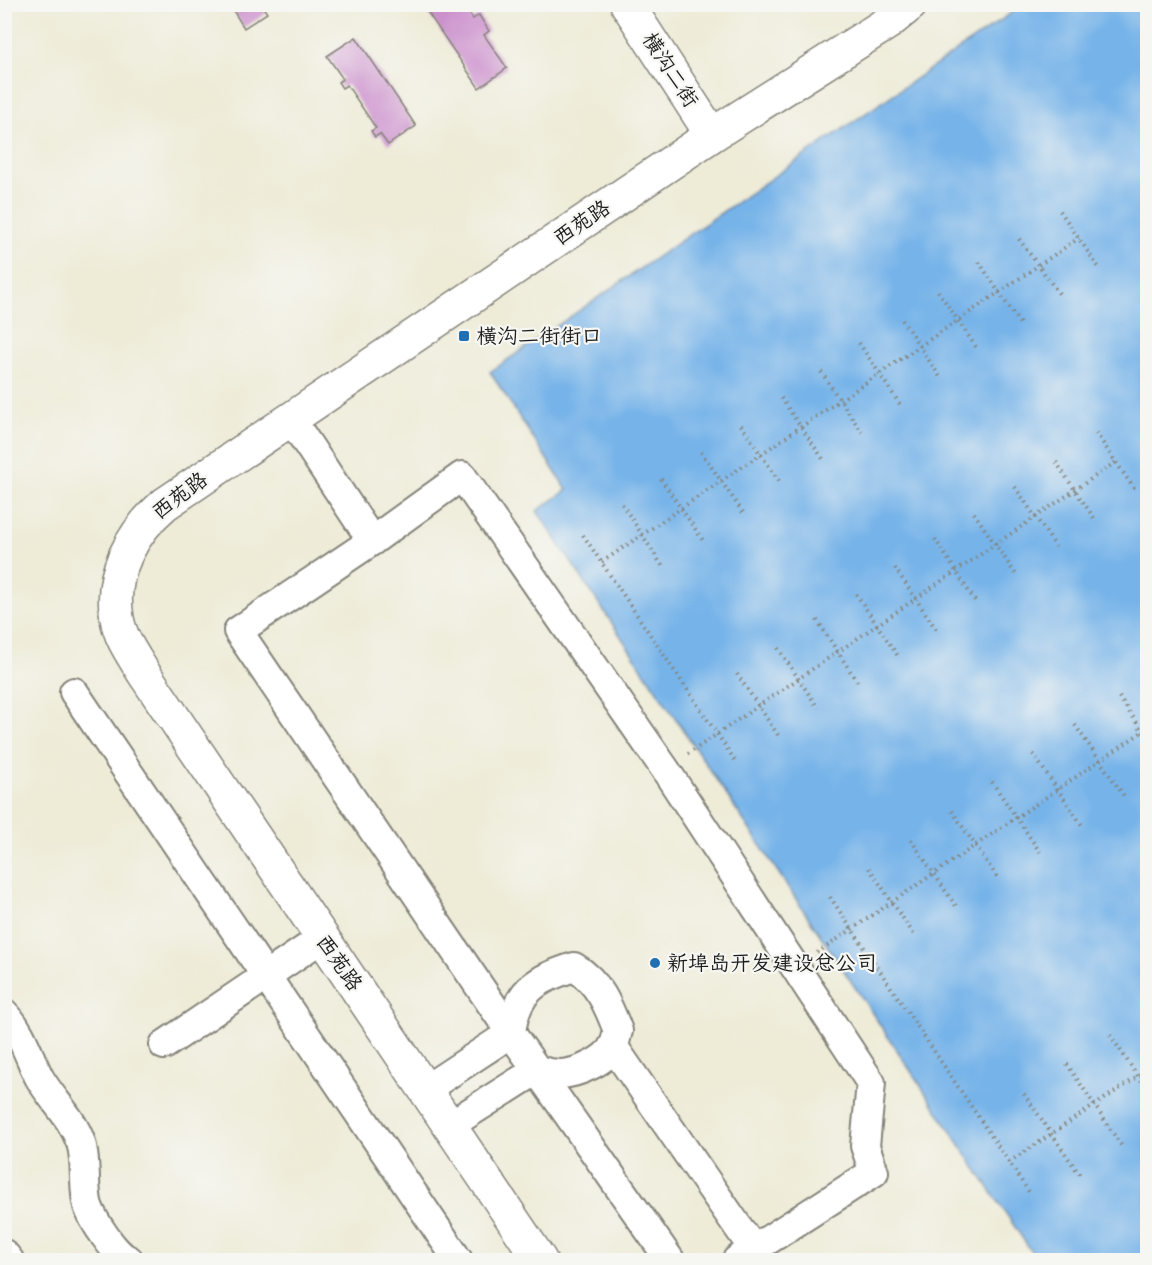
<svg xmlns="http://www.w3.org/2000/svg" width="1152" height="1265" viewBox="0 0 1152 1265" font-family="'Balsamiq Sans','LXGW WenKai TC',sans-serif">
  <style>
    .water { fill: #76b3e9; stroke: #496882; stroke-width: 1.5 }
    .building { fill: #cc91cd }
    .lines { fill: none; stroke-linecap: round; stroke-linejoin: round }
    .minor-casing { stroke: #85847a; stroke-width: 32 }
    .tertiary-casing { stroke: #85847a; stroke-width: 36 }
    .secondary-casing { stroke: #85847a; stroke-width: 36 }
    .path { stroke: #85847a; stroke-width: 4; stroke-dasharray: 1.5 4.5; stroke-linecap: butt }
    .minor { stroke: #fff; stroke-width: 28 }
    .tertiary { stroke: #fff; stroke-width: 33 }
    .secondary { stroke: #fff; stroke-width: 33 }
    .poi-dot { fill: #1f6fb2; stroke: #f6f6f2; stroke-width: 2 }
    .labels { text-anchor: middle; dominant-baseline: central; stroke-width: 4.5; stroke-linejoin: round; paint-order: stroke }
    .street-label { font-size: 21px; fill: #1c1c1c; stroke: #f6f6f2 }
    .poi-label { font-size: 21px; fill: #1c1c1c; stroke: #f6f6f2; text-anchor: start }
  </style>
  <rect width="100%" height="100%" fill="#f6f6f2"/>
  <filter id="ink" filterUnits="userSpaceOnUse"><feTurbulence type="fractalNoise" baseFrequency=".0167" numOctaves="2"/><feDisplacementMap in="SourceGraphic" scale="12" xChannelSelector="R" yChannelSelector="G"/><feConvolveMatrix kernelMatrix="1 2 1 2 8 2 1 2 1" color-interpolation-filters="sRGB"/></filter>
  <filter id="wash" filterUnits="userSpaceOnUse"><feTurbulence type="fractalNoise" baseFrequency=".008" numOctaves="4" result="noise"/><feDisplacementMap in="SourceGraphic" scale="24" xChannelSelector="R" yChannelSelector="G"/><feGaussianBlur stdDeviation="1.35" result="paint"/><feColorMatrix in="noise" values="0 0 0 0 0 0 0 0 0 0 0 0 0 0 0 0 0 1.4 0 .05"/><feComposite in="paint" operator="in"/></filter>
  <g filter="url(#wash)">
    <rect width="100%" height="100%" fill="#eeebd7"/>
    <path class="water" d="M 1023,5 L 1147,5 L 1147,1260 L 1037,1260 L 537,511 L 567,490 L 490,372 Z"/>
    <g id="blocks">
      <g class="building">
        <path d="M 229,4 L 261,4 L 267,13 L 244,28 Z"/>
        <path d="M 422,4 L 463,4 L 473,19 L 479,15 L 489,31 L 484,35 L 507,68 L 479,88 Z"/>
        <path d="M 356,37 L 416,126 L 388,145 L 380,134 L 375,137 L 371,131 L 376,128 L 347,85 L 342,88 L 338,82 L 343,79 L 327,56 Z"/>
      </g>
    </g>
  </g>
  <g filter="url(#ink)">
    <use href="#blocks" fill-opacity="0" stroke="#85847a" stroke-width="1.5"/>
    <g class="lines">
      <defs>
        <g id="minor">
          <path d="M 291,419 L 372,541"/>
          <path d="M 74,692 L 458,1260"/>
          <path d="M 574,967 C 599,982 608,1005 618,1031 C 616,1036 616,1041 614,1045 C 606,1061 578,1073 561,1074 C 554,1074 545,1072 537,1070 L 511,1033 C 516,990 537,979 574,967 Z"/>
          <path d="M 4,1013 C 22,1031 28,1055 39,1077 C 52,1100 72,1117 81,1143 C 87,1161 83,1190 88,1206 C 93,1220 115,1255 129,1260"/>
          <path d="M 164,1045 L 322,938"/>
          <path d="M 613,1046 L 754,1250"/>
          <path d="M 426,1089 L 511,1033 L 238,631 L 372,541 L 462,476 L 665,769 L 871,1083 L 865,1146 L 874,1172 L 737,1260"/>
          <path d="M 450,1125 L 537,1070 L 670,1260"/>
          <path d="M 4,1254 L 9,1260"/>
        </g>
        <path id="tertiary" d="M 627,4 L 712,135"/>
        <path id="secondary" d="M 540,1260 L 143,672 C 133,655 120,638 117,618 C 109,574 132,532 165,504 L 712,135 L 889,22 L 911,4"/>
      </defs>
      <use href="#minor" class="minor-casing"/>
      <use href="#tertiary" class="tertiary-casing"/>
      <use href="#secondary" class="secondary-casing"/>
      <g class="path">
        <path d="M 1060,211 L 1099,268"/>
        <path d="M 1019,239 L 1060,295"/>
        <path d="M 979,262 L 1020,324"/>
        <path d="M 938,291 L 978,350"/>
        <path d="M 902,320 L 940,377"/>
        <path d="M 859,343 L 901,406"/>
        <path d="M 821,372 L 862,432"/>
        <path d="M 781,398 L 823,459"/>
        <path d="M 741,425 L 781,484"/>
        <path d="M 1096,433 L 1135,490"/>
        <path d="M 701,452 L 744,514"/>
        <path d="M 1056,462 L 1096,521"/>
        <path d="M 661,479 L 704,542"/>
        <path d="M 1015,487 L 1056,547"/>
        <path d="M 622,504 L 663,567"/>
        <path d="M 974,513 L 1017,576"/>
        <path d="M 583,535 L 736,762"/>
        <path d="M 935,539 L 975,601"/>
        <path d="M 602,562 L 1079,238"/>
        <path d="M 895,568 L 936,629"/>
        <path d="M 856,594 L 898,656"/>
        <path d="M 817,620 L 858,683"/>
        <path d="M 778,648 L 818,708"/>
        <path d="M 737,674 L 778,735"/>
        <path d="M 1119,697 L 1148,739"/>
        <path d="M 1075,725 L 1124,796"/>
        <path d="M 688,754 L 1116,462"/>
        <path d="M 1033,754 L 1082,825"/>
        <path d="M 992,782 L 1040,852"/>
        <path d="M 952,811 L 999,880"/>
        <path d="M 911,840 L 958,909"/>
        <path d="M 869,868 L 915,936"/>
        <path d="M 830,897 L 1029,1192"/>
        <path d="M 817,953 L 1142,732"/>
        <path d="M 1110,1035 L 1148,1091"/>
        <path d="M 1067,1064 L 1123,1148"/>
        <path d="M 1024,1094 L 1080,1175"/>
        <path d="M 1009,1162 L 1148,1070"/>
      </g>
      <use href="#minor" class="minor"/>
      <use href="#tertiary" class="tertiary"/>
      <use href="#secondary" class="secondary"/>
    </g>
  </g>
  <g class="poi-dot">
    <rect x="458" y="330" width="12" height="12" rx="3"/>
    <circle cx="655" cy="963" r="6"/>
  </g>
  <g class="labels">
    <g class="street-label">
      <text transform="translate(670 70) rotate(57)">横沟二街</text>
      <text transform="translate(582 223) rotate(-34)">西苑路</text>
      <text transform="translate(180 496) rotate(-37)">西苑路</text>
      <text transform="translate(339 963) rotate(55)">西苑路</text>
    </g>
    <g class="poi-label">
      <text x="476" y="336">横沟二街街口</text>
      <text x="667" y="963">新埠岛开发建设总公司</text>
    </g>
  </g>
  <rect width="1152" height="1265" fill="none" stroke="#f6f6f2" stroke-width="24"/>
</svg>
